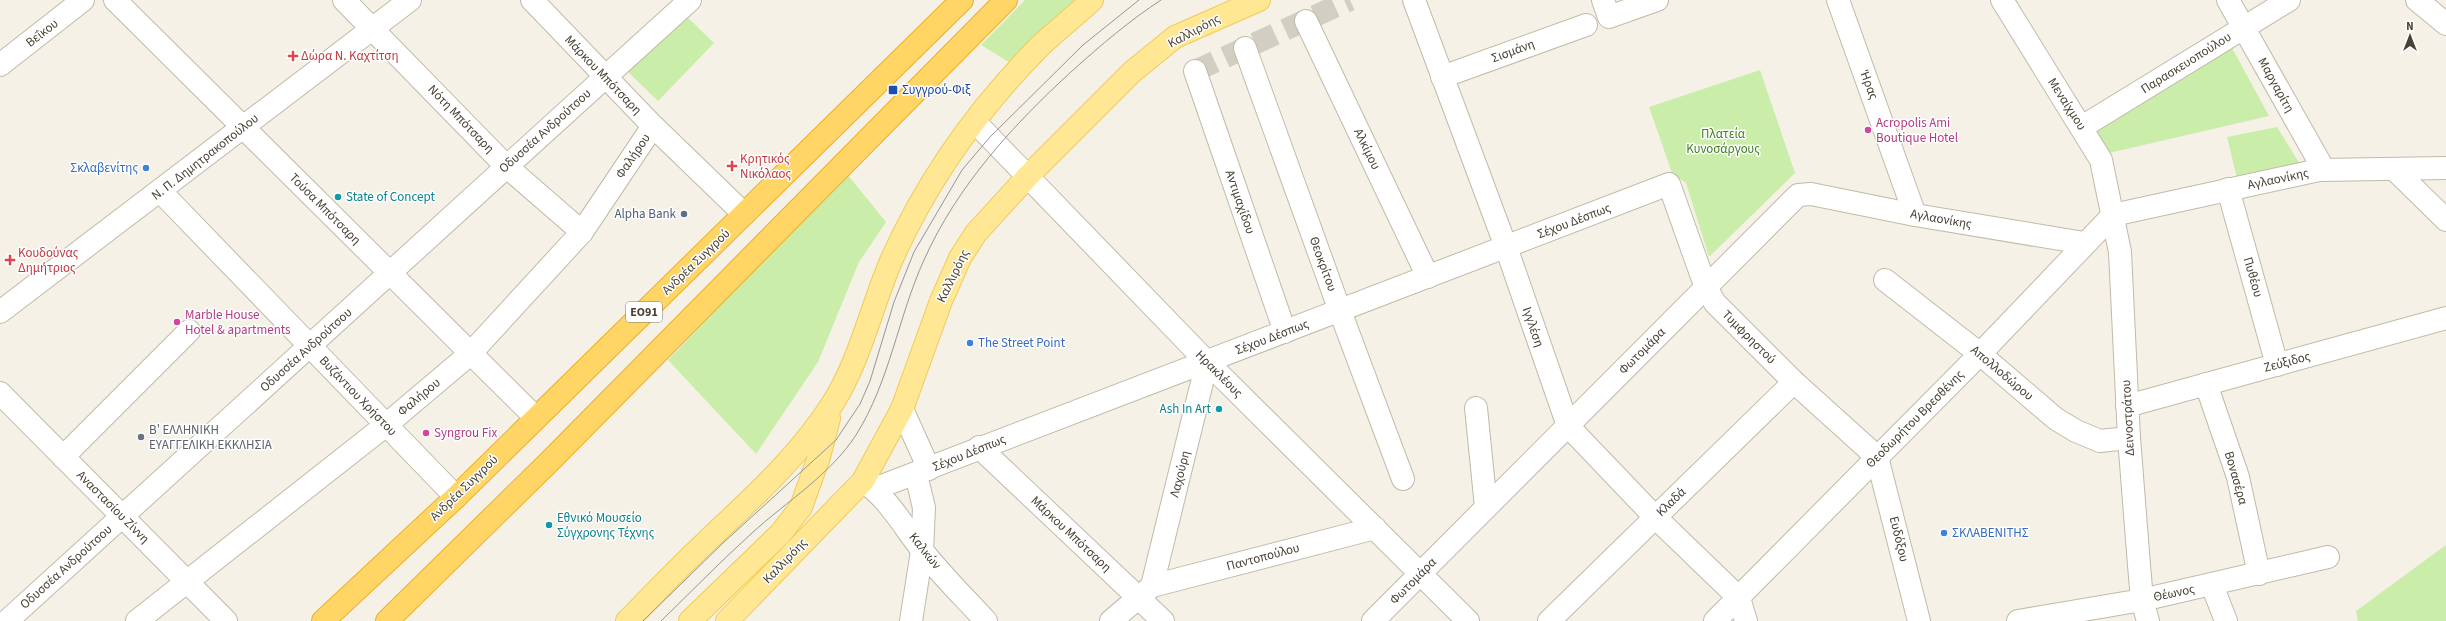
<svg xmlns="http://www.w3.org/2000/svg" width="2446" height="621" viewBox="0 0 2446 621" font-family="'Source Sans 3',sans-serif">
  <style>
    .park { fill: #cbedaa }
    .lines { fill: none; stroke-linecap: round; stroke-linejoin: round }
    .minor-tunnel { stroke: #d2cec2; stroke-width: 22; stroke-dasharray: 22 11; stroke-linecap: butt }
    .minor-casing { stroke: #c1baa7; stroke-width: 24 }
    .major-casing { stroke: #efcb59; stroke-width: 24 }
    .highway-casing { stroke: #edb028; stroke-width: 24 }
    .minor { stroke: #fff; stroke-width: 22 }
    .major { stroke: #ffe794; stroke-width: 22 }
    .highway { stroke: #ffd566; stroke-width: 22 }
    .tram { stroke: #969696; stroke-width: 1 }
    .health-dot { fill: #e0444e; stroke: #fff; stroke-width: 1.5 }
    .transit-dot { fill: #1a4fb4; stroke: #fff; stroke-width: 1.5 }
    .hotel-dot { fill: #d1479c; stroke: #fff; stroke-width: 1.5 }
    .shop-dot { fill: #3f7fe0; stroke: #fff; stroke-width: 1.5 }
    .culture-dot { fill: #0f9aa8; stroke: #fff; stroke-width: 1.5 }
    .service-dot { fill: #5c6f8a; stroke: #fff; stroke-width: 1.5 }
    .worship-dot { fill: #6b7280; stroke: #fff; stroke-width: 1.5 }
    .labels { text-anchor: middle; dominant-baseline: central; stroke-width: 3; stroke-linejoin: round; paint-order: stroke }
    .shield { fill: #fff; stroke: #7f7a71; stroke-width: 1 }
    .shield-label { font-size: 12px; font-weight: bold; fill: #484134 }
    .street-label { font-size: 13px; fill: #484134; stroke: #fff }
    .health-label { font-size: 13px; fill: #be3a42; stroke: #fff; text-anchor: start }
    .transit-label { font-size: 13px; fill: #164399; stroke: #fff; text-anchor: start }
    .hotel-label { font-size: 13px; fill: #b23c85; stroke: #fff; text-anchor: start }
    .park-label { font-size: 13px; fill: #408022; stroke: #fff }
    .shop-label { font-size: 13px; fill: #366cbe; stroke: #fff; text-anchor: start }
    .culture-label { font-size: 13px; fill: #0d838f; stroke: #fff; text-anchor: start }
    .service-label { font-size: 13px; fill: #4e5e75; stroke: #fff; text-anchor: end }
    .worship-label { font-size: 13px; fill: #5b616d; stroke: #fff; text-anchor: start }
  </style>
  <rect width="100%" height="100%" fill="#f5f1e6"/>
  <g class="park">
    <path d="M 1025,0 L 1085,0 L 1012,64 L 981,45 Z"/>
    <path d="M 683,13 L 714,43 L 658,101 L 627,71 Z"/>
    <path d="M 2231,46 L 2269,116 L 2109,153 L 2094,128 Z"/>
    <path d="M 1760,70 L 1795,173 L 1709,257 L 1686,183 L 1672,173 L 1649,107 Z"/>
    <path d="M 2277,127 L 2300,164 L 2237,178 L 2227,137 Z"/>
    <path d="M 847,174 L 886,222 L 859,262 L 818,362 L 756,454 L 668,360 Z"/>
    <path d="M 2446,545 L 2446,621 L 2358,621 L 2356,611 Z"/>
  </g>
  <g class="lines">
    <path class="minor-tunnel" d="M 1195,71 L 1350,0"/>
    <defs>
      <g id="minor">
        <path d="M 115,0 L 536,418"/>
        <path d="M 344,0 L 506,166 L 582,232"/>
        <path d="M 532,0 L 653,126 L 744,214"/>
        <path d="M 1414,0 L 1506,247 L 1568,426 L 1655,517 L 1739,598 L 1746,621"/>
        <path d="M 1603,0 L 1609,17 L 1657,0"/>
        <path d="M 1838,0 L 1915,215"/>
        <path d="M 2002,0 L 2101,160 L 2120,252 L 2129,438 L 2139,565 L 2142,600 L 2148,621"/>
        <path d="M 2228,0 L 2324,170"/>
        <path d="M 2417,0 L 2446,24"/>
        <path d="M 1306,21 L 1428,277"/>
        <path d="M 1245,48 L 1340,311 L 1403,479"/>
        <path d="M 0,65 L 83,0"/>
        <path d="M 1195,71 L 1285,332"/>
        <path d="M 1442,77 L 1586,25"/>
        <path d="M 975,122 L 1207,362 L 1468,621"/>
        <path d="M 2082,127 L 2289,0"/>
        <path d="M 2394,169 L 2446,220"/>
        <path d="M 2228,189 L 2277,365"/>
        <path d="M 161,192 L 456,497"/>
        <path d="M 1885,280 L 1980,354 L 2056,419 L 2076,431 L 2100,441 L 2129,438"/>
        <path d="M 0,312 L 410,0"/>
        <path d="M 2206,384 L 2238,477 L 2259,574"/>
        <path d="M 0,393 L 226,621"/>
        <path d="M 2127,406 L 2446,318"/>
        <path d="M 1476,408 L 1486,507"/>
        <path d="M 902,409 L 929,469"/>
        <path d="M 979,447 L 1163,621"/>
        <path d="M 63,457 L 189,331"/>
        <path d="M 864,482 C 889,499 903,526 922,550 C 941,575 965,598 986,621"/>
        <path d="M 874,489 L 1669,184 L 1706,288 L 1715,303 L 1794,382 L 1877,457 L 1919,621"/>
        <path d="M 2212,585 L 2226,621"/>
        <path d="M 1152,586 L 1207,362"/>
        <path d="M 7,621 L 690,0"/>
        <path d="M 137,621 L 386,425 L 470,354 L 582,232 L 653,126"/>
        <path d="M 911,621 L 922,551 L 924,508 L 916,474"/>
        <path d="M 1111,621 L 1152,586 L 1375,528"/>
        <path d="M 1373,621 L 1798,195 L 1811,194 L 1915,215 L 2084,243"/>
        <path d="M 1549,621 L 1794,382"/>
        <path d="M 1715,621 L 1980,354 L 2113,215 L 2319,170 L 2446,168"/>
        <path d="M 2018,621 L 2142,600 L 2328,557"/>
      </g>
      <g id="major">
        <path d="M 627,621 C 653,595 678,568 705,543 C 751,499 798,458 833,403 C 860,360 871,308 891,261 C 926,182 978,109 1039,47 C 1056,31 1075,16 1092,0"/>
        <path d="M 690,621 L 781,533 L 801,507 L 819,457 L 829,418"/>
        <path d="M 727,621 L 863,481 L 902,409 L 941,301 L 960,258 L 976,233 L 1028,176 L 1132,72 L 1175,37 L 1259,0"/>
      </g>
      <g id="highway">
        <path d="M 323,621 L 456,497 L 962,0"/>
        <path d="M 387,621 L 549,462 L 1006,0"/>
      </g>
    </defs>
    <use href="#minor" class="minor-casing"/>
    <use href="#major" class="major-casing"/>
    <use href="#highway" class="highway-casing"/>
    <use href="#minor" class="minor"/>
    <use href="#major" class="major"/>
    <use href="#highway" class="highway"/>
    <g class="tram">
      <path d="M 643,621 L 723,543 L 836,440 L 860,404 L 870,381 L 894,302 L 914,252 L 962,170 L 990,137 L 1083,45 L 1139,0"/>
      <path d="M 661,621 C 691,592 721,561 752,533 C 787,501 830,475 856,435 C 890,381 898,317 924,260 C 957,186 1013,125 1072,71 C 1101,45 1129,21 1161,0"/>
    </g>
  </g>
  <g class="health-dot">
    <path d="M291 50h4v4h4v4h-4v4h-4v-4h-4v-4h4z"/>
    <path d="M730 160h4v4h4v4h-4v4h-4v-4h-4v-4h4z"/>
    <path d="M8 254h4v4h4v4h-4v4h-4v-4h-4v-4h4z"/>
  </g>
  <rect class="transit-dot" x="888" y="85" width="10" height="10" rx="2"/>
  <g class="hotel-dot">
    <circle cx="1868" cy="130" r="4"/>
    <circle cx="177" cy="322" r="4"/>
    <circle cx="426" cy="433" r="4"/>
  </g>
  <g class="shop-dot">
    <circle cx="146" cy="168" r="4"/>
    <circle cx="970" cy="343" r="4"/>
    <circle cx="1944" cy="533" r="4"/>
  </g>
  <g class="culture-dot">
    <circle cx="338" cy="197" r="4"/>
    <circle cx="1219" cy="409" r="4"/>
    <circle cx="549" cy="525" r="4"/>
  </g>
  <circle class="service-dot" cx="684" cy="214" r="4"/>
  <circle class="worship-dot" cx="141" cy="437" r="4"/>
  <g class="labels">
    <rect class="shield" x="626" y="302" width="36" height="20" rx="3"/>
    <g class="shield-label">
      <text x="644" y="312">ΕΟ91</text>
    </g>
    <g class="street-label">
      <text transform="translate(1194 31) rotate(-28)">Καλλιρόης</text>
      <text transform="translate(42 33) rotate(-38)">Βεΐκου</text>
      <text transform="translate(1513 51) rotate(-20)">Σισμάνη</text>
      <text transform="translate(2186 63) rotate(-32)">Παρασκευοπούλου</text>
      <text transform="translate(603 75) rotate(46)">Μάρκου Μπότσαρη</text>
      <text transform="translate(1869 85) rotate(69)">Ήρας</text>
      <text transform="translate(2276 85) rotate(61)">Μαργαρίτη</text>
      <text transform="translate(2067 104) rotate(57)">Μεναίχμου</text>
      <text transform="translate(461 119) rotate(46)">Νότη Μπότσαρη</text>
      <text transform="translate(545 131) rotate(-42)">Οδυσσέα Ανδρούτσου</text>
      <text transform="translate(1367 149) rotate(64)">Αλκίμου</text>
      <text transform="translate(633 156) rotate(-56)">Φαλήρου</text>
      <text transform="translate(205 157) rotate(-38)">Ν. Π. Δημητρακοπούλου</text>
      <text transform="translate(2278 179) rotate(-12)">Αγλαονίκης</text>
      <text transform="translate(1240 202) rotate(71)">Αντιμαχίδου</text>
      <text transform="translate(325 209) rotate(45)">Τούσα Μπότσαρη</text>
      <text transform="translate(1941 219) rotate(10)">Αγλαονίκης</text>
      <text transform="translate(1574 221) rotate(-21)">Σέχου Δέσπως</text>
      <text transform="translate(696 262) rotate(-44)">Ανδρέα Συγγρού</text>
      <text transform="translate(1323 264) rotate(70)">Θεοκρίτου</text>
      <text transform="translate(953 276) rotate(-64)">Καλλιρόης</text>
      <text transform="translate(2253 277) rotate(74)">Πυθέου</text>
      <text transform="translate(1533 327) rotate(71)">Ιγγλέση</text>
      <text transform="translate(1272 337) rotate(-21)">Σέχου Δέσπως</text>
      <text transform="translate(1749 337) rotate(45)">Τυμφρηστού</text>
      <text transform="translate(306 350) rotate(-42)">Οδυσσέα Ανδρούτσου</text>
      <text transform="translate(1642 351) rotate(-45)">Φωτομάρα</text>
      <text transform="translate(2287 362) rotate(-15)">Ζεύξιδος</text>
      <text transform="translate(2002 373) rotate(40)">Απολλοδώρου</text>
      <text transform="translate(1219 374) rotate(45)">Ηρακλέους</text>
      <text transform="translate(358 396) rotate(46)">Βυζάντιου Χρήστου</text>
      <text transform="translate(419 397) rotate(-40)">Φαλήρου</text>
      <text transform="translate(2128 418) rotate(-93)">Δεινοστράτου</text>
      <text transform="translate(1915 419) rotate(-45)">Θεοδωρήτου Βρεσθένης</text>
      <text transform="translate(969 453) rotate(-22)">Σέχου Δέσπως</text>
      <text transform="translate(1180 474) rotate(-76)">Λαχούρη</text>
      <text transform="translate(2236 478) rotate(74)">Βονασέρα</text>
      <text transform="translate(464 488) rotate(-44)">Ανδρέα Συγγρού</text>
      <text transform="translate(1671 502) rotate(-44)">Κλαδά</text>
      <text transform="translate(113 507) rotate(45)">Αναστασίου Ζίννη</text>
      <text transform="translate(1071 534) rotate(43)">Μάρκου Μπότσαρη</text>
      <text transform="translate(1899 539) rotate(76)">Ευδόξου</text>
      <text transform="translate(925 551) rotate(51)">Καλκών</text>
      <text transform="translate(1263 557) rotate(-15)">Παντοπούλου</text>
      <text transform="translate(785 561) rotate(-46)">Καλλιρόης</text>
      <text transform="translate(66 567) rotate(-42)">Οδυσσέα Ανδρούτσου</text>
      <text transform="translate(1413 581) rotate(-45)">Φωτομάρα</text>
      <text transform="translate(2174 593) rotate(-12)">Θέωνος</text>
    </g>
    <g class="health-label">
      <text x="301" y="56">Δώρα Ν. Καχτίτση</text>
      <text x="740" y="159">Κρητικός<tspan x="740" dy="15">Νικόλαος</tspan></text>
      <text x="18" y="253">Κουδούνας<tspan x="18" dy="15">Δημήτριος</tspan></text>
    </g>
    <g class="transit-label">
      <text x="902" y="90">Συγγρού-Φιξ</text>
    </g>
    <g class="hotel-label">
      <text x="1876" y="123">Acropolis Ami<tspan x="1876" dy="15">Boutique Hotel</tspan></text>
      <text x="185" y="315">Marble House<tspan x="185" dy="15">Hotel &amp; apartments</tspan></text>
      <text x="434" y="433">Syngrou Fix</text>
    </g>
    <g class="park-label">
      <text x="1723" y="134">Πλατεία<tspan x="1723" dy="15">Κυνοσάργους</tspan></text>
    </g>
    <g class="shop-label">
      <text x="138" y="168" text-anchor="end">Σκλαβενίτης</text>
      <text x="978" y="343">The Street Point</text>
      <text x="1952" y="533">ΣΚΛΑΒΕΝΙΤΗΣ</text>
    </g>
    <g class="culture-label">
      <text x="346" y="197">State of Concept</text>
      <text x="1211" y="409" text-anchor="end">Ash In Art</text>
      <text x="557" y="518">Εθνικό Μουσείο<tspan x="557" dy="15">Σύγχρονης Τέχνης</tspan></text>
    </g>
    <g class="service-label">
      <text x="676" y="214">Alpha Bank</text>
    </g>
    <g class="worship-label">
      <text x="149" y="430">Β' ΕΛΛΗΝΙΚΗ<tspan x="149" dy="15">ΕΥΑΓΓΕΛΙΚΗ ΕΚΚΛΗΣΙΑ</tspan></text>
    </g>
  </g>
  <g transform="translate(2410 36)" stroke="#ffffff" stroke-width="3" paint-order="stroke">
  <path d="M0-3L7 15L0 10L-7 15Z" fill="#484134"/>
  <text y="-6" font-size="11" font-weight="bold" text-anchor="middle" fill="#484134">N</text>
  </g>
</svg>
